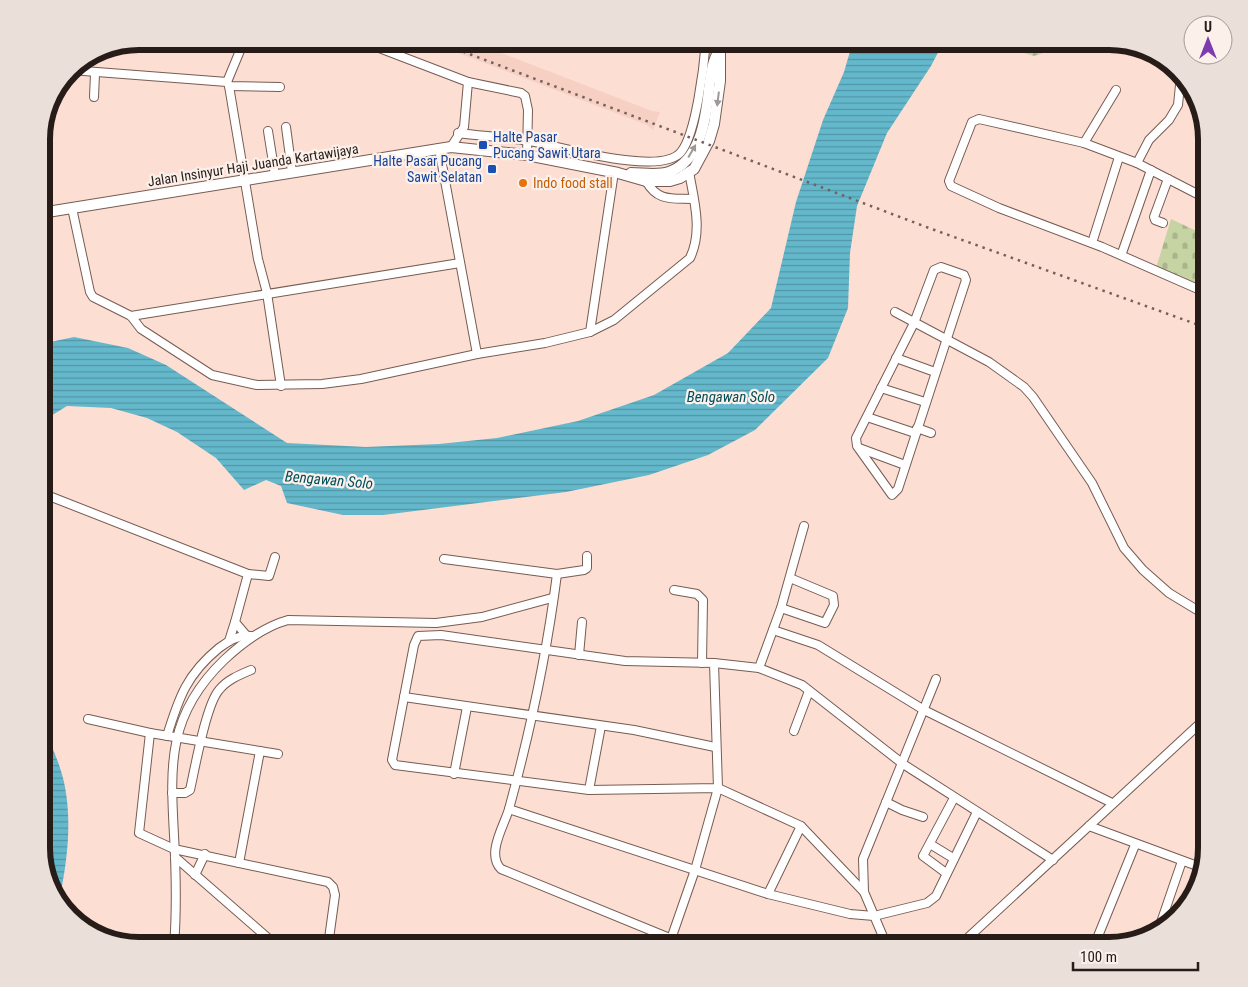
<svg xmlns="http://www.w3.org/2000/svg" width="1248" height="987" viewBox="0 0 1248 987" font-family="'Roboto Condensed',sans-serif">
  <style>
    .built { fill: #f7d0c4 }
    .cemetery { fill: url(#cemetery-stones) }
    .water { fill: url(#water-rules) }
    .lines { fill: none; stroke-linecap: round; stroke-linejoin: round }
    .minor-casing { stroke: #765c53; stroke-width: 10 }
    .major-casing { stroke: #765c53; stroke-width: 12 }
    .minor { stroke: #fff; stroke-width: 8 }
    .major { stroke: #fff; stroke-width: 10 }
    .rail { stroke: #74615b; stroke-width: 2.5; stroke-dasharray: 2.5 5; stroke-linecap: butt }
    .oneway { fill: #9e9997 }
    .transit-dot { fill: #1a4fb4; stroke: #fcf0eb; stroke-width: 2 }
    .food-dot { fill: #e8710a; stroke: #fcf0eb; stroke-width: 2 }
    .labels { text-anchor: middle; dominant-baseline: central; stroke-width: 4.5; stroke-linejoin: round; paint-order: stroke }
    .transit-label { font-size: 14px; fill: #164399; stroke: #fcf0eb; text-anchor: start }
    .street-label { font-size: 14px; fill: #271c18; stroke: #fcf0eb }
    .food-label { font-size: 14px; fill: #c56008; stroke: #fcf0eb; text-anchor: start }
    .water-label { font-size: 15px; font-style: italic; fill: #004f5c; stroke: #fcf0eb }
    .rim { fill: none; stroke: #271c18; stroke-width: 6 }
  </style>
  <defs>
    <pattern id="cemetery-stones" width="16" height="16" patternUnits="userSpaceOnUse" patternTransform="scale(1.25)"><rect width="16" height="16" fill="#c6d3a3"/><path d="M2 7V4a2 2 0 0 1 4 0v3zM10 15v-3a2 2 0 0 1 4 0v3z" fill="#aab58c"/></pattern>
    <pattern id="water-rules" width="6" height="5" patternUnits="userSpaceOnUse" patternTransform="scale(1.25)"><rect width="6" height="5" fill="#64b8cc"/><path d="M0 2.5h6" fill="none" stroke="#5295a5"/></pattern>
  </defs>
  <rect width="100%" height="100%" fill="#fdded3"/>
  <path class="built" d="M 427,41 L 470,41 L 652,111 L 660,112 L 653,130 L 647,125 Z"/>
  <g class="cemetery">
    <path d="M 1017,41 L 1066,41 L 1065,46 L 1034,56 L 1017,51 Z"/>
    <path d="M 1171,219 L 1207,236 L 1206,287 L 1156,268 Z"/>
  </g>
  <g class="water">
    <path d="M 853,41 L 944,41 L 931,66 L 887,133 L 857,206 L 850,253 L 848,308 L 828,358 L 755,430 L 708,455 L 649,475 L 566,492 L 383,515 L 343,515 L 287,503 L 281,486 L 266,480 L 244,490 L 216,458 L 177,432 L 147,418 L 111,408 L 67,406 L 41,422 L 41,344 L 74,337 L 128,348 L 166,365 L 287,443 L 366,447 L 439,444 L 497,438 L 578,421 L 654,395 L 728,353 L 771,308 L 796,202 L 823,120 L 844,72 Z"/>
    <path d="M 41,722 C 50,742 61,765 65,787 C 72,825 67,863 59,901 C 32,867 41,767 41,722 Z"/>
  </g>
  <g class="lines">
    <defs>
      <g id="minor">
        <path d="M 361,41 L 468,82 L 464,127 L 451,147"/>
        <path d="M 71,70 L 227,82 L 229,86 L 280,87"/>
        <path d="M 227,82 L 244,41"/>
        <path d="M 468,82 L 521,93 L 525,96 L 528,110 L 527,155"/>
        <path d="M 229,86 L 258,259 L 267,293 L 281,386"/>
        <path d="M 94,97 L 95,74"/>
        <path d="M 286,127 L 292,172"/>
        <path d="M 268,131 L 275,175"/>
        <path d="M 458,133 C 481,136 506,137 530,141 C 559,146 661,177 681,152 C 696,134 704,66 706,41"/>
        <path d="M 1084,143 L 1116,90"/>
        <path d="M 439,148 L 477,354"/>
        <path d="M 1137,163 L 1149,140 L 1169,120 L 1178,105 L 1181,75"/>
        <path d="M 646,181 C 658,202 672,198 693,199"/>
        <path d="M 72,208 L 90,292 L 93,297 L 131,316 L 141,329 L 212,375 L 257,385 L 322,384 L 361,379 L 477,354 L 545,343 L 590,332 L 614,320 L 690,258 C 703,231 694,200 689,172"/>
        <path d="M 1163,223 L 1155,220 L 1154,217 L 1168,179"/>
        <path d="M 1092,243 L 1119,157"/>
        <path d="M 1122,253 L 1151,170"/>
        <path d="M 941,267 L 964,275 L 966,280 L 898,489 L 892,495 L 857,446 L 856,438 L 914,323 L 934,270 Z"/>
        <path d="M 1207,293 L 1102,247 L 999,208 L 951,186 L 949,181 L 972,122 L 979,119 L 1084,143 L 1137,163 L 1207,199"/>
        <path d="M 895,312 L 989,362 L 1024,387 L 1033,397 L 1092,483 L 1124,548 L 1143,570 L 1169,593 L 1207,616"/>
        <path d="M 131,316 L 460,263"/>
        <path d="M 590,332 L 614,172"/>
        <path d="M 896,358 L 935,372"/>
        <path d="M 881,388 L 925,402"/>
        <path d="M 867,417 L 915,433"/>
        <path d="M 917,428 L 931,433"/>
        <path d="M 859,448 L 905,465"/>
        <path d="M 41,497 L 49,496 L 248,574 L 235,622 L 246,635"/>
        <path d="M 444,559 L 557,574 C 547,653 530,732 509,809 C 504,826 486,854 501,869 L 689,946"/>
        <path d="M 248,574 L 269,576 L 275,557"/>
        <path d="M 557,574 L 584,570 L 587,568 L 587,556"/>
        <path d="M 674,590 L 697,594 L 703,600 L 702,663"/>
        <path d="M 781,608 L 825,623 L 834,605 L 833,596 L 790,578"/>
        <path d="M 773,630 L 818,645 L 924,710 L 1112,803"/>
        <path d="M 229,641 L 235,622"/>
        <path d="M 579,655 L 582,622"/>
        <path d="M 714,663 L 759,668 L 802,685 L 903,764 L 1053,860"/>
        <path d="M 759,668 L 781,608 L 804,526"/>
        <path d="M 404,697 L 634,730 L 715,747"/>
        <path d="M 88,719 L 150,733"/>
        <path d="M 794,731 L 809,691"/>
        <path d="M 167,736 C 179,697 187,674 219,648 C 228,641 240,634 251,636"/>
        <path d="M 278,754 L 150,733 L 139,833 L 174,849 L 328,882 L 333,887 L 335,895 L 328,946"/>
        <path d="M 454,774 L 467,707"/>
        <path d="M 589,790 L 601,726"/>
        <path d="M 172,793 L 185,793 L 190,790 C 195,768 206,705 219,690 C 227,680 239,675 251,670"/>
        <path d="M 886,802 L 902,810 L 923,817"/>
        <path d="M 509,809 L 768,894 L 850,914 L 874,916 L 927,903 L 936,896 L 977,812"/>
        <path d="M 1089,826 L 1200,867"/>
        <path d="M 930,844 L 953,858"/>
        <path d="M 175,857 L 277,946"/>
        <path d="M 239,863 L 260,751"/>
        <path d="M 946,873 L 923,856 L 954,798"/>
        <path d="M 195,875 L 205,854"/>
        <path d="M 768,894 L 801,826"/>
        <path d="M 1158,931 L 1182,861"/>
        <path d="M 671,939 L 695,870 L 718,788 L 714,663 L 625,661 L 441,635 L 418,636 L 414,645 L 392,760 L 395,765 L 589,790 L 718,788 L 801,826 L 864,892"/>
        <path d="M 174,946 C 177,909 176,872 174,835 C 170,763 168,714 224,660 C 242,643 263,627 288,620 L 436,623 L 482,617 L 552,598"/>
        <path d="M 887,946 L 864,892 L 863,859 L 936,679"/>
        <path d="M 959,946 L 1207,717"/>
        <path d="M 1094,946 L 1135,845"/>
      </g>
      <g id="major">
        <path d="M 631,173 C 643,173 657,176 669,172 C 701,161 706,117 709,89 C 711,74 712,61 720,49"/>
        <path d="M 41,213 L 451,147 L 527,155 L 618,173 L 646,181 L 670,181 L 680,178 L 694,169 L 709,141 L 714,124 L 720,81 L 720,41"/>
      </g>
    </defs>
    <use href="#minor" class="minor-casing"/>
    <use href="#major" class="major-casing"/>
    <use href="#minor" class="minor"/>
    <use href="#major" class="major"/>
    <path class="rail" d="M 435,41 L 929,228 L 1207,328"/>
  </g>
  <defs><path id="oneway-solid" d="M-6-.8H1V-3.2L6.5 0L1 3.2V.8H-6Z" transform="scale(1.25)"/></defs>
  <g class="oneway">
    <use href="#oneway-solid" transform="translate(718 99) rotate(97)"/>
    <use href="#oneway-solid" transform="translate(692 151) rotate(-60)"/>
  </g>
  <g class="transit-dot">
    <rect x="478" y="140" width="10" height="10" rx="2.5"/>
    <rect x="487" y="164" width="10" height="10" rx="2.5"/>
  </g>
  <circle class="food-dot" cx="523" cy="183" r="5"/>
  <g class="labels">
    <g class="transit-label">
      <text x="493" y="137">Halte Pasar<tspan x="493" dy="16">Pucang Sawit Utara</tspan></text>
      <text x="482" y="161" text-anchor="end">Halte Pasar Pucang<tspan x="482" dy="16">Sawit Selatan</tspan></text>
    </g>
    <g class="street-label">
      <text transform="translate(253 165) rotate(-9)">Jalan Insinyur Haji Juanda Kartawijaya</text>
    </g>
    <g class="food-label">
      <text x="533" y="183">Indo food stall</text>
    </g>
    <g class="water-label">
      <text x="731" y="397">Bengawan Solo</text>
      <text transform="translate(329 480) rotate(5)">Bengawan Solo</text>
    </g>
  </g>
  <path d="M0 0H1248V987H0ZM139 50H1109A89 89 0 0 1 1198 139V848A89 89 0 0 1 1109 937H139A89 89 0 0 1 50 848V139A89 89 0 0 1 139 50Z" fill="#ebdfda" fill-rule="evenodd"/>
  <path class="rim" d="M139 50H1109A89 89 0 0 1 1198 139V848A89 89 0 0 1 1109 937H139A89 89 0 0 1 50 848V139A89 89 0 0 1 139 50Z"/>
  <g transform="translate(1208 40)"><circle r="24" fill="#fcf0eb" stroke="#a79b97"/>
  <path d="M0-4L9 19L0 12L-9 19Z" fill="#7d3bb0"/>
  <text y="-8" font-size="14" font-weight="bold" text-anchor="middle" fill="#271c18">U</text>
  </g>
  <path d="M1073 962v8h125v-8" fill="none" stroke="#271c18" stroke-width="2.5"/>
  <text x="1080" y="962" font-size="15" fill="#271c18" stroke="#fcf0eb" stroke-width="4" paint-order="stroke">100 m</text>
</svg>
